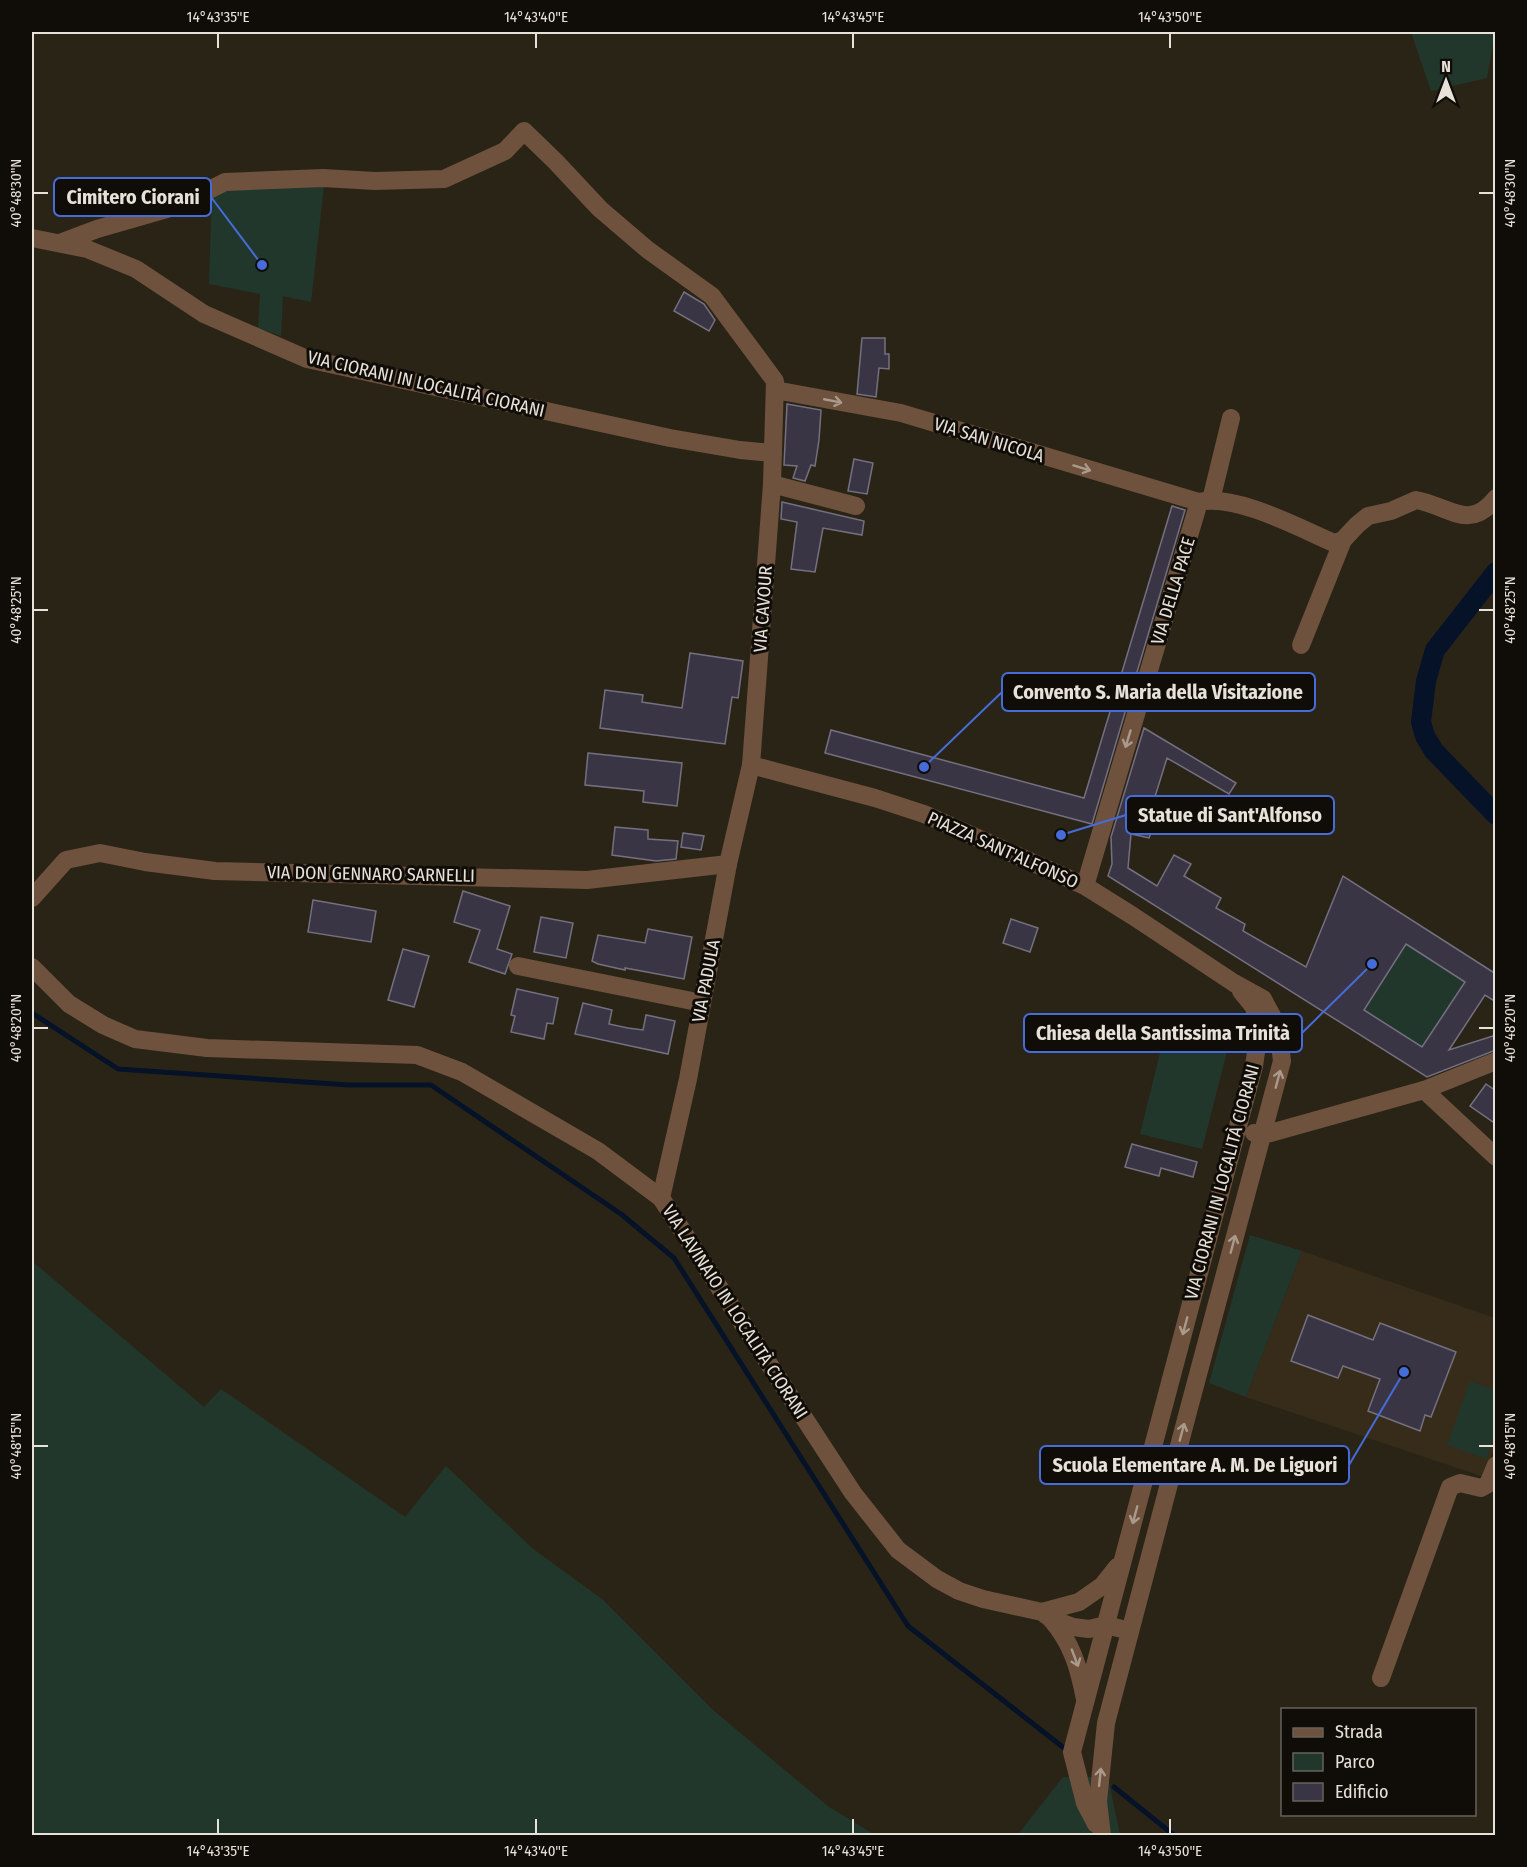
<svg xmlns="http://www.w3.org/2000/svg" width="1527" height="1867" viewBox="0 0 1527 1867" font-family="'Fira Sans Condensed',sans-serif">
  <style>
    .built { fill: #362c19 }
    .green { fill: #22372c }
    .lines { fill: none; stroke-linecap: round; stroke-linejoin: round }
    .stream { stroke: #051228; stroke-width: 5 }
    .canal { stroke: #051228; stroke-width: 20 }
    .building { fill: #3a3544; stroke: #747080; stroke-width: 1.5; fill-rule: evenodd }
    .minor { stroke: #6e523d; stroke-width: 18 }
    .oneway { stroke: #aa9a8b }
    .ticks { fill: none; stroke: #e7e2d9; stroke-width: 2 }
    .labels { text-anchor: middle; dominant-baseline: central; stroke-width: 6; stroke-linejoin: round; paint-order: stroke }
    .street-label { font-size: 18px; fill: #e7e2d9; stroke: #100d08 }
    .leader { fill: none; stroke: #456cd8; stroke-width: 2 }
    .callout-dot { fill: #456cd8; stroke: #100d08; stroke-width: 2 }
    .callout { fill: #100d08; stroke: #456cd8; stroke-width: 2 }
    .callout-label { font-size: 20px; text-anchor: middle; font-weight: bold; fill: #e7e2d9 }
    .neatline { fill: none; stroke: #e7e2d9; stroke-width: 2 }
    .ticks-label { font-size: 15px; text-anchor: middle; fill: #e7e2d9 }
  </style>
  <rect width="100%" height="100%" fill="#2a2416"/>
  <path class="built" d="M 1302,1251 L 1495,1318 L 1495,1446 L 1484,1477 L 1246,1397 Z"/>
  <g class="green">
    <path d="M 1411,32 L 1495,32 L 1487,78 L 1431,91 Z"/>
    <path d="M 324,185 L 311,302 L 283,296 L 281,336 L 258,328 L 260,294 L 209,284 L 212,188 Z"/>
    <path d="M 1406,944 L 1465,982 L 1422,1047 L 1364,1010 Z"/>
    <path d="M 1168,1021 L 1231,1036 L 1202,1149 L 1140,1134 Z"/>
    <path d="M 1250,1235 L 1302,1251 L 1246,1397 L 1209,1383 Z"/>
    <path d="M 32,1261 L 204,1407 L 221,1389 L 405,1517 L 446,1466 L 532,1548 L 603,1600 L 713,1710 L 829,1807 L 875,1835 L 32,1835 Z"/>
    <path d="M 1470,1381 L 1495,1390 L 1495,1434 L 1486,1459 L 1447,1445 Z"/>
    <path d="M 1063,1777 L 1108,1777 L 1120,1835 L 1017,1836 Z"/>
  </g>
  <g class="lines">
    <g class="stream">
      <path d="M 32,1013 L 118,1069 L 349,1085 L 431,1085 L 621,1214 L 674,1258 L 908,1626 L 1064,1748"/>
      <path d="M 1114,1787 L 1175,1836"/>
    </g>
    <path class="canal" d="M 1496,572 L 1435,650 L 1426,681 L 1421,722 L 1425,736 L 1434,751 L 1496,815"/>
  </g>
  <g class="building">
    <path d="M 684,292 L 704,304 L 715,320 L 709,331 L 674,311 Z"/>
    <path d="M 862,338 L 885,338 L 885,354 L 889,354 L 889,369 L 879,368 L 876,397 L 857,394 Z"/>
    <path d="M 787,404 L 821,410 L 819,440 L 815,466 L 811,465 L 805,481 L 793,478 L 797,466 L 784,465 Z"/>
    <path d="M 854,459 L 873,463 L 867,494 L 848,491 Z"/>
    <path d="M 782,502 L 864,521 L 862,535 L 823,528 L 815,572 L 791,569 L 797,522 L 781,519 Z"/>
    <path d="M 1172,506 L 1185,510 L 1092,824 L 825,753 L 831,730 L 1084,798 Z"/>
    <path d="M 690,653 L 743,661 L 738,698 L 732,697 L 725,744 L 600,728 L 605,690 L 643,695 L 642,702 L 682,708 Z"/>
    <path d="M 1144,728 L 1236,783 L 1229,794 L 1167,758 L 1149,816 L 1157,818 L 1149,838 L 1131,834 L 1128,868 L 1157,886 L 1174,855 L 1191,864 L 1184,876 L 1221,898 L 1216,908 L 1245,924 L 1243,931 L 1306,967 L 1343,876 L 1496,974 L 1496,1002 L 1485,995 L 1449,1050 L 1496,1035 L 1496,1050 L 1427,1077 L 1108,876 L 1112,864 L 1111,837 ZM 1406,944 L 1465,982 L 1422,1047 L 1364,1010 Z"/>
    <path d="M 588,753 L 682,763 L 677,806 L 643,802 L 644,791 L 585,785 Z"/>
    <path d="M 615,827 L 648,830 L 648,839 L 678,841 L 676,859 L 656,861 L 612,855 Z"/>
    <path d="M 683,833 L 704,836 L 701,850 L 681,847 Z"/>
    <path d="M 463,891 L 510,906 L 497,949 L 512,954 L 505,974 L 469,962 L 480,930 L 454,922 Z"/>
    <path d="M 313,900 L 376,911 L 371,942 L 308,932 Z"/>
    <path d="M 541,917 L 573,923 L 566,958 L 534,952 Z"/>
    <path d="M 1011,919 L 1038,928 L 1030,952 L 1003,943 Z"/>
    <path d="M 648,929 L 692,937 L 684,979 L 625,968 L 625,970 L 598,964 L 592,961 L 598,935 L 645,943 Z"/>
    <path d="M 403,949 L 429,956 L 414,1007 L 388,1000 Z"/>
    <path d="M 517,989 L 558,998 L 553,1024 L 547,1023 L 544,1039 L 511,1032 L 515,1016 L 511,1015 Z"/>
    <path d="M 583,1003 L 612,1010 L 609,1024 L 628,1028 L 643,1030 L 646,1015 L 675,1021 L 668,1054 L 575,1034 Z"/>
    <path d="M 1486,1084 L 1496,1091 L 1496,1124 L 1470,1106 Z"/>
    <path d="M 1132,1144 L 1197,1162 L 1193,1177 L 1161,1168 L 1159,1176 L 1125,1167 Z"/>
    <path d="M 1308,1315 L 1373,1340 L 1380,1323 L 1456,1352 L 1431,1417 L 1425,1415 L 1420,1431 L 1368,1411 L 1380,1379 L 1343,1366 L 1338,1378 L 1291,1361 Z"/>
  </g>
  <g class="lines">
    <g class="minor">
      <path d="M 32,238 L 87,249 L 136,269 L 204,314 L 307,359 L 670,438 L 740,450 L 773,453"/>
      <path d="M 60,243 L 97,229 L 177,206 L 225,182 L 323,178 L 375,181 L 444,179 L 505,151 L 524,131 L 556,162 L 600,209 L 648,250 L 712,296 L 775,381 L 772,484 L 751,765 L 728,864 L 688,1079 L 661,1198"/>
      <path d="M 775,390 L 901,413 L 1199,502 C 1237,494 1299,528 1334,543 L 1343,540 L 1357,525 L 1368,516 L 1391,511 L 1416,500 C 1449,506 1469,532 1496,498"/>
      <path d="M 772,484 L 856,506"/>
      <path d="M 1211,500 L 1231,418"/>
      <path d="M 1301,645 L 1343,540"/>
      <path d="M 751,765 L 875,798 L 924,814 L 1085,886 L 1133,916 L 1234,983 L 1263,999 L 1278,1027 L 1282,1061 L 1189,1408 L 1106,1723 L 1098,1801 L 1102,1836"/>
      <path d="M 1085,886 L 1199,502"/>
      <path d="M 32,898 L 66,860 L 100,853 L 145,862 L 215,871 L 587,880 L 728,864"/>
      <path d="M 518,966 L 702,1003"/>
      <path d="M 32,967 L 69,1004 L 103,1025 L 135,1039 L 207,1048 L 417,1055 L 462,1072 L 598,1151 L 661,1198 L 853,1493 L 898,1550 L 937,1579 L 959,1591 L 983,1599 L 1042,1612 L 1051,1619 L 1073,1627 L 1089,1629 L 1106,1625 L 1130,1631"/>
      <path d="M 1424,1090 L 1496,1157"/>
      <path d="M 1254,1133 L 1263,1135 L 1424,1090 L 1496,1061"/>
      <path d="M 1042,1612 L 1079,1602 L 1102,1586 L 1117,1567"/>
      <path d="M 1051,1619 C 1072,1643 1079,1668 1085,1699"/>
      <path d="M 1381,1678 L 1450,1487 L 1460,1483 L 1481,1488 L 1488,1484 L 1496,1465"/>
      <path d="M 1096,1824 L 1085,1803 L 1072,1752 L 1254,1066 L 1259,1031 L 1254,1007 L 1241,991"/>
    </g>
  </g>
  <defs><path id="oneway-shaft" d="M-6 0H5M1.5-3L5.5 0L1.5 3" fill="none" stroke-width="1.6" stroke-linecap="round" stroke-linejoin="round" transform="scale(1.5)"/></defs>
  <g class="oneway">
    <use href="#oneway-shaft" transform="translate(833 401) rotate(11)"/>
    <use href="#oneway-shaft" transform="translate(1082 468) rotate(17)"/>
    <use href="#oneway-shaft" transform="translate(1128 739) rotate(107)"/>
    <use href="#oneway-shaft" transform="translate(1278 1079) rotate(-75)"/>
    <use href="#oneway-shaft" transform="translate(1233 1244) rotate(-75)"/>
    <use href="#oneway-shaft" transform="translate(1185 1326) rotate(105)"/>
    <use href="#oneway-shaft" transform="translate(1182 1432) rotate(-75)"/>
    <use href="#oneway-shaft" transform="translate(1135 1515) rotate(105)"/>
    <use href="#oneway-shaft" transform="translate(1075 1658) rotate(69)"/>
    <use href="#oneway-shaft" transform="translate(1100 1777) rotate(-84)"/>
  </g>
  <path class="ticks" d="M 218,33 L 218,48M 536,33 L 536,48M 853,33 L 853,48M 1170,33 L 1170,48M 33,193 L 48,193M 1479,193 L 1494,193M 33,610 L 48,610M 1479,610 L 1494,610M 33,1028 L 48,1028M 1479,1028 L 1494,1028M 33,1446 L 48,1446M 1479,1446 L 1494,1446M 218,1819 L 218,1834M 536,1819 L 536,1834M 853,1819 L 853,1834M 1170,1819 L 1170,1834"/>
  <g class="labels">
    <g class="street-label">
      <text transform="translate(426 384) rotate(13)">VIA CIORANI IN LOCALITÀ CIORANI</text>
      <text transform="translate(989 440) rotate(17)">VIA SAN NICOLA</text>
      <text transform="translate(1173 591) rotate(-73)">VIA DELLA PACE</text>
      <text transform="translate(763 609) rotate(-86)">VIA CAVOUR</text>
      <text transform="translate(1003 850) rotate(24)">PIAZZA SANT'ALFONSO</text>
      <text transform="translate(371 874) rotate(1)">VIA DON GENNARO SARNELLI</text>
      <text transform="translate(706 981) rotate(-79)">VIA PADULA</text>
      <text transform="translate(1222 1182) rotate(-75)">VIA CIORANI IN LOCALITÀ CIORANI</text>
      <text transform="translate(735 1312) rotate(57)">VIA LAVINAIO IN LOCALITÀ CIORANI</text>
    </g>
  </g>
  <path class="leader" d="M262 265L211 197M924 767L1002 692M1061 835L1126 815M1372 964L1302 1033M1404 1372L1349 1465"/>
  <g class="callout-dot">
    <circle cx="262" cy="265" r="6"/>
    <circle cx="924" cy="767" r="6"/>
    <circle cx="1061" cy="835" r="6"/>
    <circle cx="1372" cy="964" r="6"/>
    <circle cx="1404" cy="1372" r="6"/>
  </g>
  <g class="callout">
    <rect x="54" y="178" width="157" height="38" rx="6"/>
    <rect x="1002" y="673" width="313" height="38" rx="6"/>
    <rect x="1126" y="796" width="208" height="38" rx="6"/>
    <rect x="1024" y="1014" width="278" height="38" rx="6"/>
    <rect x="1040" y="1446" width="309" height="38" rx="6"/>
  </g>
  <g class="callout-label">
    <text x="133" y="204">Cimitero Ciorani</text>
    <text x="1158" y="699">Convento S. Maria della Visitazione</text>
    <text x="1230" y="822">Statue di Sant'Alfonso</text>
    <text x="1163" y="1040">Chiesa della Santissima Trinità</text>
    <text x="1195" y="1472">Scuola Elementare A. M. De Liguori</text>
  </g>
  <rect width="1527" height="1867" fill="none" stroke="#100d08" stroke-width="66"/>
  <rect x="1281" y="1708" width="195" height="108" fill="#100d08" stroke="#66625c" stroke-width="1.5"/>
  <rect x="1293" y="1728" width="30" height="9" fill="#6e523d" stroke="#66625c" stroke-width="1.5"/>
  <text x="1335" y="1738" font-size="18" fill="#e7e2d9">Strada</text>
  <rect x="1293" y="1753" width="30" height="18" fill="#22372c" stroke="#66625c" stroke-width="1.5"/>
  <text x="1335" y="1768" font-size="18" fill="#e7e2d9">Parco</text>
  <rect x="1293" y="1783" width="30" height="18" fill="#3a3544" stroke="#66625c" stroke-width="1.5"/>
  <text x="1335" y="1798" font-size="18" fill="#e7e2d9">Edificio</text>
  <g transform="translate(1446 81)" stroke="#100d08" stroke-width="4.5" paint-order="stroke">
  <path d="M0-4.5L10 22L0 15L-10 22Z" fill="#e7e2d9"/>
  <text y="-9" font-size="16" font-weight="bold" text-anchor="middle" fill="#e7e2d9">N</text>
  </g>
  <rect x="33" y="33" width="1461" height="1801" class="neatline"/>
  <g class="ticks-label">
    <text x="218" y="22">14°43'35"E</text>
    <text x="536" y="22">14°43'40"E</text>
    <text x="853" y="22">14°43'45"E</text>
    <text x="1170" y="22">14°43'50"E</text>
    <text transform="translate(16 193) rotate(-90)" y="5">40°48'30"N</text>
    <text transform="translate(1510 193) rotate(-90)" y="5">40°48'30"N</text>
    <text transform="translate(16 610) rotate(-90)" y="5">40°48'25"N</text>
    <text transform="translate(1510 610) rotate(-90)" y="5">40°48'25"N</text>
    <text transform="translate(16 1028) rotate(-90)" y="5">40°48'20"N</text>
    <text transform="translate(1510 1028) rotate(-90)" y="5">40°48'20"N</text>
    <text transform="translate(16 1446) rotate(-90)" y="5">40°48'15"N</text>
    <text transform="translate(1510 1446) rotate(-90)" y="5">40°48'15"N</text>
    <text x="218" y="1856">14°43'35"E</text>
    <text x="536" y="1856">14°43'40"E</text>
    <text x="853" y="1856">14°43'45"E</text>
    <text x="1170" y="1856">14°43'50"E</text>
  </g>
</svg>
